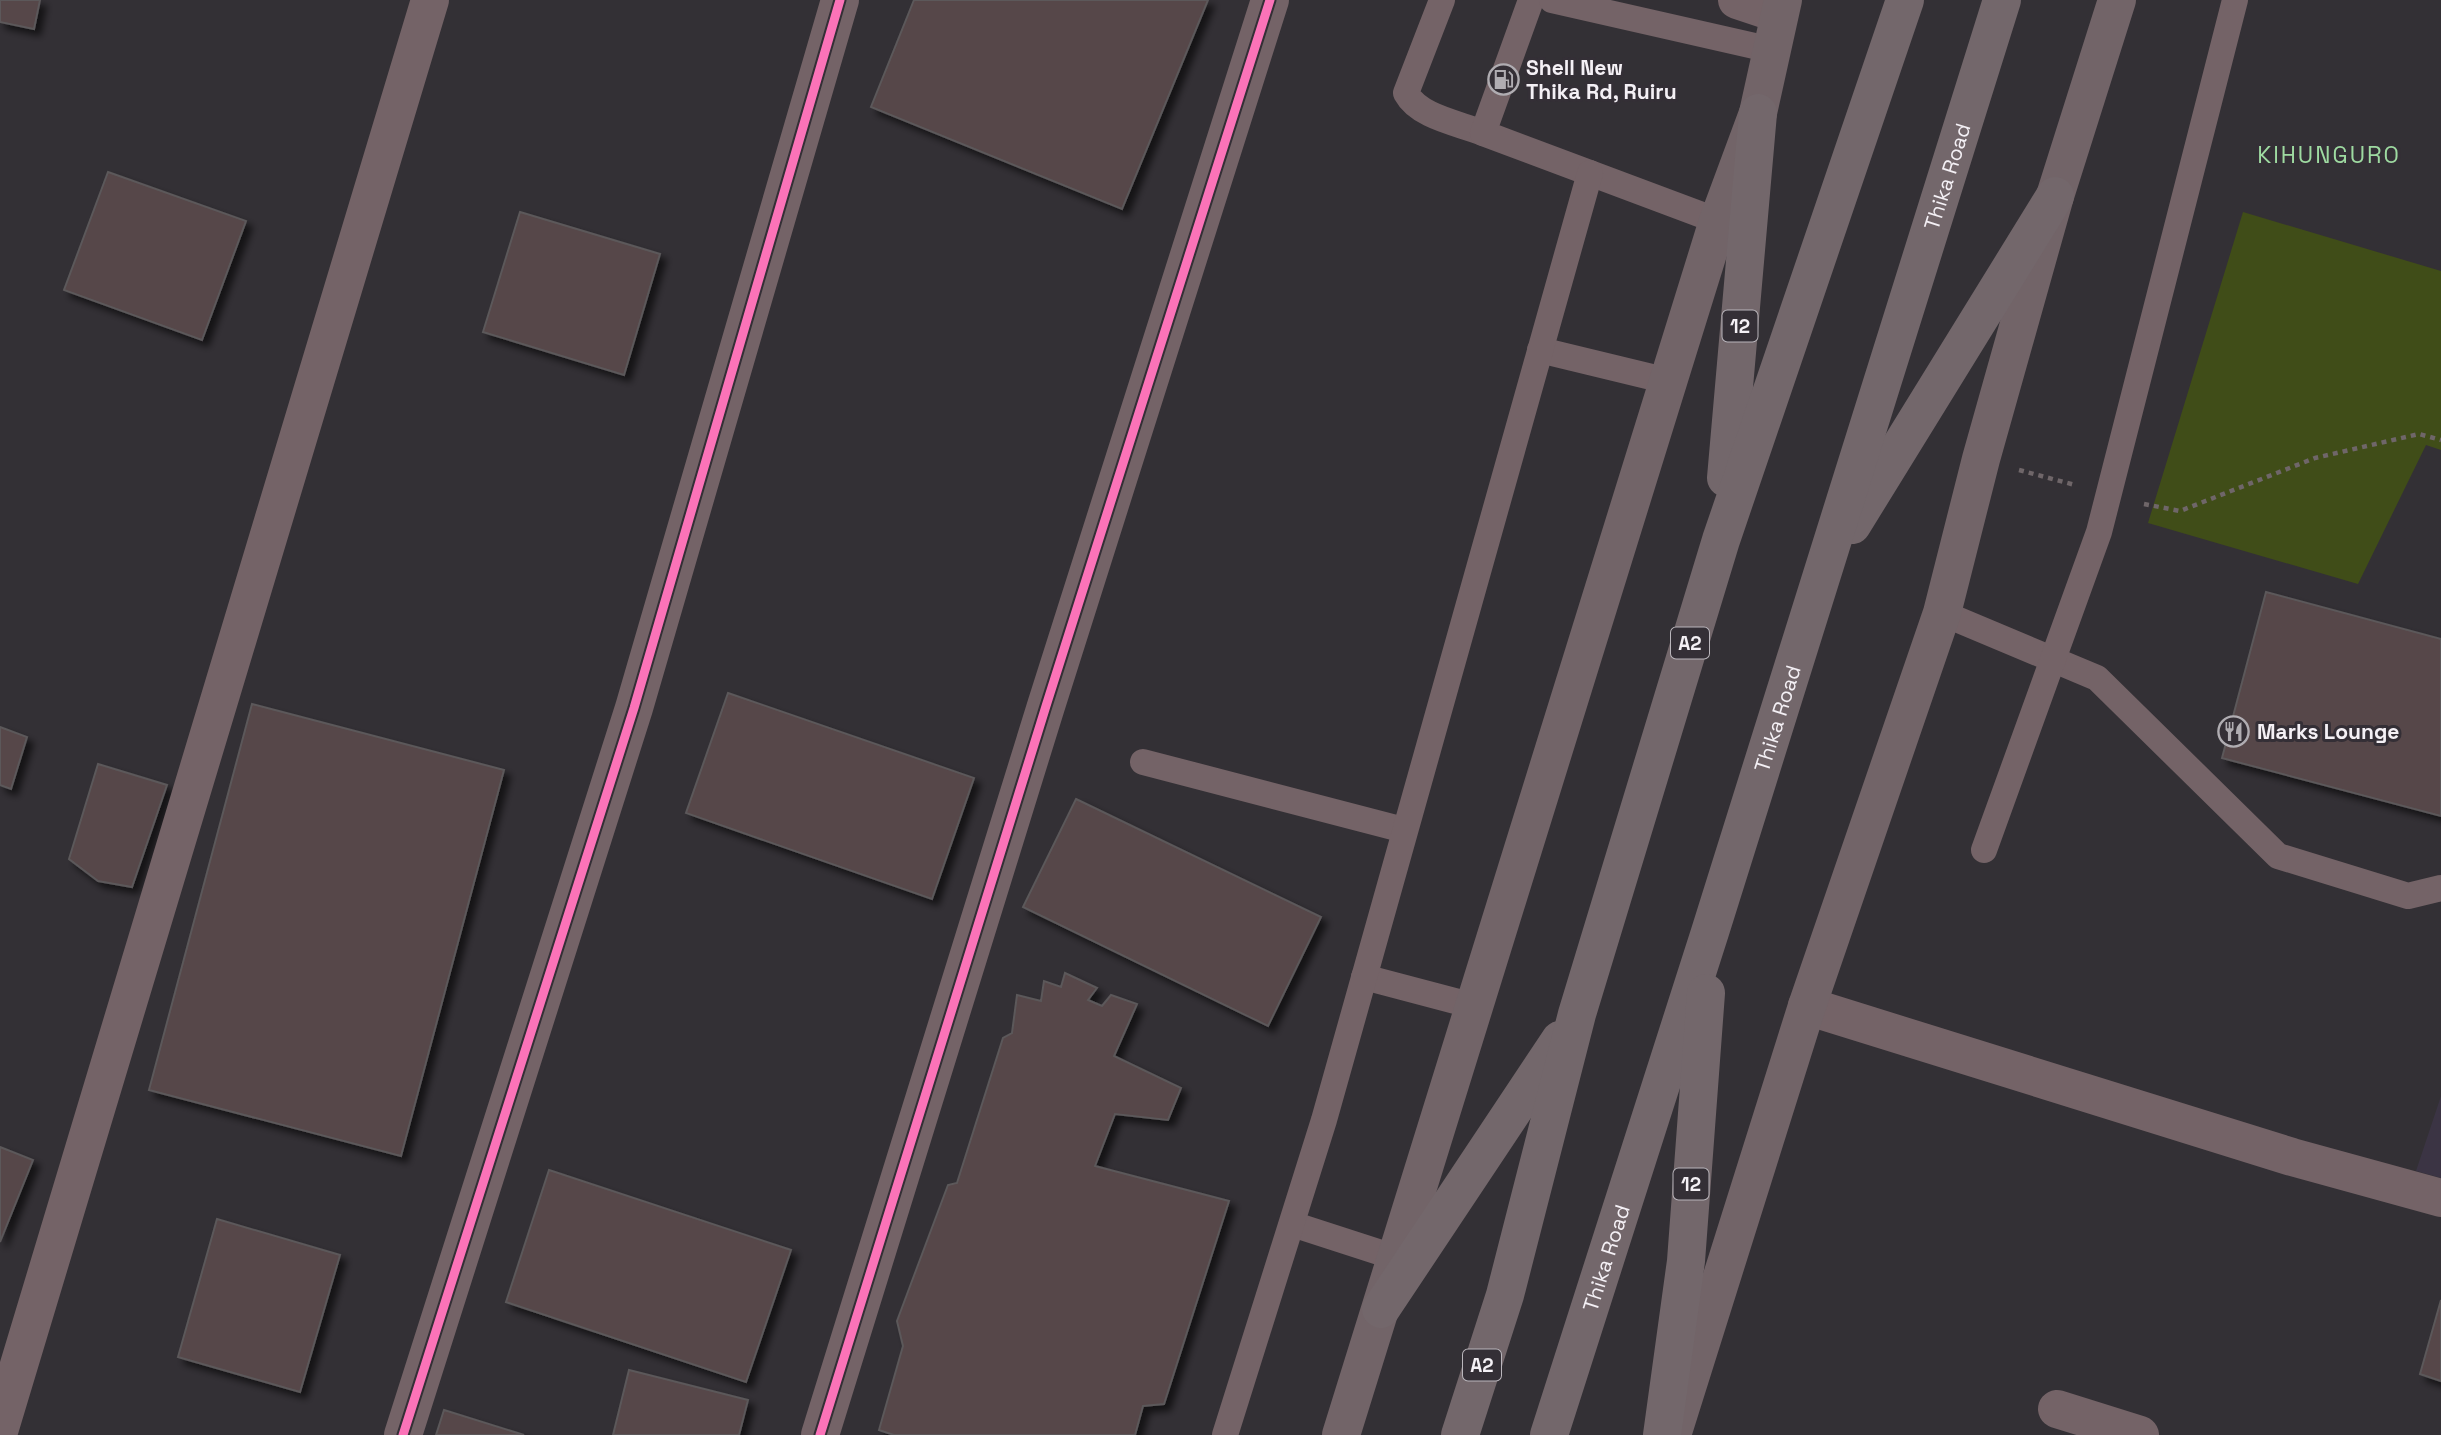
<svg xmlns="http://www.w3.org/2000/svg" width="2441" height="1435" viewBox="0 0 2441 1435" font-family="'Space Grotesk',sans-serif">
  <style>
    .education { fill: #3b3444 }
    .green { fill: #404d18 }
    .building { fill: #574648; stroke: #5b585a; stroke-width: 2; filter: url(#shadow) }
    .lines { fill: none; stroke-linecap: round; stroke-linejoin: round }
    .path { stroke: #6f6669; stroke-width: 4.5; stroke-dasharray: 5 5; stroke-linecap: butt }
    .service { stroke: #746367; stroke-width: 26 }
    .minor { stroke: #746367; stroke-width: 38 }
    .primary { stroke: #726468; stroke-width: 38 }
    .trunk { stroke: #73676b; stroke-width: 38 }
    .cycleway-casing { stroke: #342f36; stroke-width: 13 }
    .cycleway { stroke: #fb73b8; stroke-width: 9 }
    .labels { text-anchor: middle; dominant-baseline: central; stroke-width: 6; stroke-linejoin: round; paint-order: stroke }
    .shield { fill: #342f36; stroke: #bab6bc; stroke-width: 2 }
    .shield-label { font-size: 19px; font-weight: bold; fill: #f4f0f5 }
    .poi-label { font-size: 21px; font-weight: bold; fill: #f4f0f5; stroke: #342f36; text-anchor: start }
    .street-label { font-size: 21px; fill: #f4f0f5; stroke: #342f36 }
    .neighbourhood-label { font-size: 23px; letter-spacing: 2px; fill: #9edaa1; stroke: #342f36 }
  </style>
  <defs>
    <filter id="shadow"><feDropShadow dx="6" dy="6" stdDeviation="3.5" flood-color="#0009"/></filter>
  </defs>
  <rect width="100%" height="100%" fill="#333035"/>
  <path class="education" d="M 2441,1096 L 2441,1178 L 2416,1171 Z"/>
  <path class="green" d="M 2243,212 L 2441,271 L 2441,450 L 2426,445 L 2358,584 L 2148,523 Z"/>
  <g class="building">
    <path d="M 0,0 L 40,0 L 34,29 L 0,22 Z"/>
    <path d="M 914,0 L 1208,0 L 1122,209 L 871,107 Z"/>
    <path d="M 108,172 L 246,221 L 202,340 L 64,290 Z"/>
    <path d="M 520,212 L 660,254 L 624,375 L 483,332 Z"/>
    <path d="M 2266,592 L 2441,639 L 2441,816 L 2222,758 Z"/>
    <path d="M 728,693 L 974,778 L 932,899 L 686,813 Z"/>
    <path d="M 252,704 L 504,770 L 401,1156 L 149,1090 Z"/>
    <path d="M 0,727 L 27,737 L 11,789 L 0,785 Z"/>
    <path d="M 98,764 L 167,785 L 132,887 L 98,881 L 69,859 Z"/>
    <path d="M 1076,799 L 1321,917 L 1268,1026 L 1023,907 Z"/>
    <path d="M 1065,973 L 1097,988 L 1088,1000 L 1102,1006 L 1111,995 L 1137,1004 L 1114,1056 L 1181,1088 L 1168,1120 L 1115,1114 L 1095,1166 L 1229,1201 L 1164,1404 L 1143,1406 L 1135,1435 L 894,1435 L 879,1430 L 903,1346 L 897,1321 L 948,1185 L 957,1183 L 1003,1038 L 1012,1033 L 1017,995 L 1041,1001 L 1044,981 L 1061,987 Z"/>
    <path d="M 0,1147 L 33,1160 L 0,1242 Z"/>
    <path d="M 549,1170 L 791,1250 L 746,1382 L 506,1302 Z"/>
    <path d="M 217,1219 L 340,1255 L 300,1392 L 178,1357 Z"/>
    <path d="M 2441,1300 L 2441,1381 L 2420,1374 Z"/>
    <path d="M 629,1370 L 748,1400 L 739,1435 L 613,1435 Z"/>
    <path d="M 444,1410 L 524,1435 L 436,1435 Z"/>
  </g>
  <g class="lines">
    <g class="path">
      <path d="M 2019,470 L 2075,485"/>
      <path d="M 2144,504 L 2180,511 L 2315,458 L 2419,434 L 2441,440"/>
    </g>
    <g class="service">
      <path d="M 1442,0 L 1406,93 C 1419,117 1458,123 1483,133"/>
      <path d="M 1531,0 L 1483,133 L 1718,221"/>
      <path d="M 1552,0 L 1772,50"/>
      <path d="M 1540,350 L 1668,381"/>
      <path d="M 1942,613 L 2097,678 L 2278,856 L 2408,896 L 2441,888"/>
      <path d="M 1143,762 L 1404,830"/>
      <path d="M 1984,850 L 2099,532 L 2235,0"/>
      <path d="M 1364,977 L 1474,1006"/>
      <path d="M 1292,1224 L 1397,1258"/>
      <path d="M 1225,1435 L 1324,1120 L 1590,173"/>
    </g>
    <g class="minor">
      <path d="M 1737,0 L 1779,14"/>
      <path d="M 1807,1006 L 2292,1157 L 2441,1198"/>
      <path d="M 2057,1409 L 2140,1435"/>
      <path d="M 0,1428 L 430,0"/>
      <path d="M 403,1435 L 634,708 L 840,0"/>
      <path d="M 820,1435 L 1046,706 L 1270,0"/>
    </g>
    <g class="primary">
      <path d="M 1673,1432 L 1807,1006 L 1942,613 L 1981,459 L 2055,196 L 2117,0"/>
      <path d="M 1341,1435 L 1718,221 L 1758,113 L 1783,0"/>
    </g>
    <g class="trunk">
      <path d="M 1726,478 L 1758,113"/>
      <path d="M 1852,525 L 2055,196"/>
      <path d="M 1381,1309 L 1560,1040"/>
      <path d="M 1460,1435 L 1505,1295 L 1577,1014 L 1721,540 L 1905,0"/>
      <path id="s1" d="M 1549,1435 L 1710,932 L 2002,0"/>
      <path d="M 1662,1435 L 1686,1261 L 1706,993"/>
    </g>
    <defs>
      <g id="cycleway">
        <path d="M 403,1435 L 634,708 L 840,0"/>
        <path d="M 820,1435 L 1046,706 L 1270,0"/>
      </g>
    </defs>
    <use href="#cycleway" class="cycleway-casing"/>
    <use href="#cycleway" class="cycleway"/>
  </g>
  <defs>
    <symbol id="fuel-ring" viewBox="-11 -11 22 22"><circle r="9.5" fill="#342f36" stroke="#b0adb2" stroke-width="1.5"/><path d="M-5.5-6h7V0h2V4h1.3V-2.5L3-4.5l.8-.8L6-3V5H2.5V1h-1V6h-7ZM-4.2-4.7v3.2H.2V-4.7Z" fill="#b0adb2"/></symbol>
    <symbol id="restaurant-ring" viewBox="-11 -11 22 22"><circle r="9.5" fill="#342f36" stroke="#b0adb2" stroke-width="1.5"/><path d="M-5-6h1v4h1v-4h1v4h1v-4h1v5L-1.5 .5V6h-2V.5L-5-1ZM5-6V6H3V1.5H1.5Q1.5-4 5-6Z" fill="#b0adb2"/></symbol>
  </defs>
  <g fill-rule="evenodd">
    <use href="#fuel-ring" x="1486" y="62" width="35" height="35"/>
    <use href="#restaurant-ring" x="2216" y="714" width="35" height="35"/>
  </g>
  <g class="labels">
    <g class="shield">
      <rect x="1722.5" y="310.5" width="35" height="31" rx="5"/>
      <rect x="1671" y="627.5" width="38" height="31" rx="5"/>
      <rect x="1673.5" y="1168.5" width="35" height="31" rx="5"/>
      <rect x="1463" y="1349.5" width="38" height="31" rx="5"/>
    </g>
    <g class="shield-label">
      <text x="1740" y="326">12</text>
      <text x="1690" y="643">A2</text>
      <text x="1691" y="1184">12</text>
      <text x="1482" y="1365">A2</text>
    </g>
    <g class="poi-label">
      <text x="1526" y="67">Shell New<tspan x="1526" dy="24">Thika Rd, Ruiru</tspan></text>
      <text x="2257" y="731">Marks Lounge</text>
    </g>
    <g class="street-label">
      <text stroke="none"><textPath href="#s1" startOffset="1320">Thika Road</textPath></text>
      <text stroke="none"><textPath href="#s1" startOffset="752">Thika Road</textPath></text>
      <text stroke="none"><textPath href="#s1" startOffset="186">Thika Road</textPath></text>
    </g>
    <g class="neighbourhood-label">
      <text x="2329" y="155">KIHUNGURO</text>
    </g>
  </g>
</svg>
